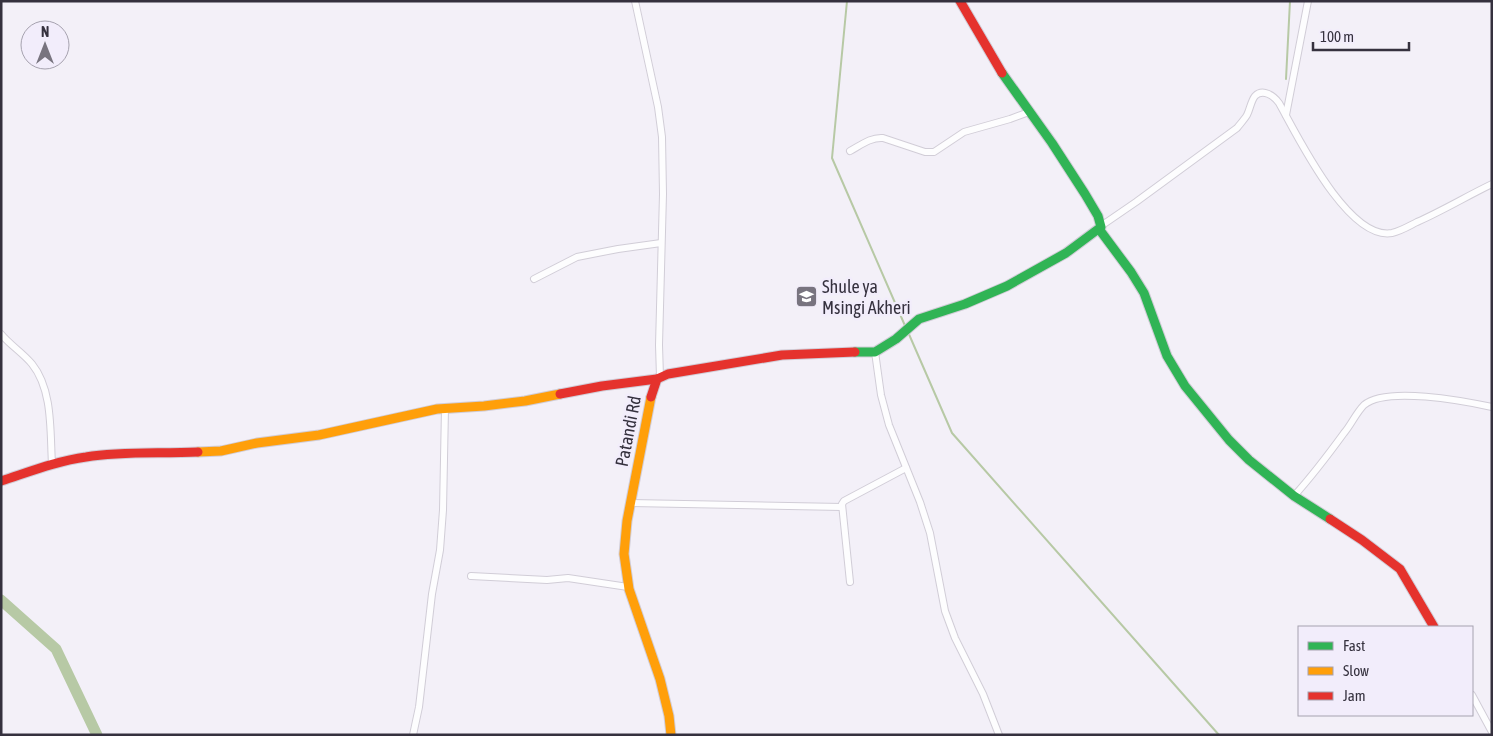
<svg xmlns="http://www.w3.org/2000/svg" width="1493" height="736" viewBox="0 0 1493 736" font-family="'Asap Condensed',sans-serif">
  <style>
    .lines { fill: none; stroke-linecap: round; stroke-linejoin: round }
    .stream { stroke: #b7c9a5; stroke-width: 2 }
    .river { stroke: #b7c9a5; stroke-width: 11 }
    .street-casing { stroke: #d1cdd7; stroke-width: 8 }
    .fast-casing { stroke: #d1cdd7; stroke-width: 11 }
    .slow-casing { stroke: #d1cdd7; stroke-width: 11 }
    .jam-casing { stroke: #d1cdd7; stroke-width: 11 }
    .street { stroke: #fdfdfe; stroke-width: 6 }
    .fast { stroke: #30b455; stroke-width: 9 }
    .slow { stroke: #ff9f0a; stroke-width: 9 }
    .jam { stroke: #e5322d; stroke-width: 9 }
    .labels { text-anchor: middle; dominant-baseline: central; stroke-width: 5; stroke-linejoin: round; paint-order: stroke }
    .poi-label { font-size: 18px; fill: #35313e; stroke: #f2edfb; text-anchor: start }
    .street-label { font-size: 18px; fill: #35313e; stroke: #f2edfb }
  </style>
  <rect width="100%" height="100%" fill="#f3f0f8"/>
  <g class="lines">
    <g class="stream">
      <path d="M 847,1 L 832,158 L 906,328"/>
      <path d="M 1286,79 L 1290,1"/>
      <path d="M 908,332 L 952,433 L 1219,735"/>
    </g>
    <path class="river" d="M 1,600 L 56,649 L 97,735"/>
    <defs>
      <g id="street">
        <path d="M 635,1 L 658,107 L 662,137 L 663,194 L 659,345 L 660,377"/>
        <path d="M 1286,115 L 1308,1"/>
        <path d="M 850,151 C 861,145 871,137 883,138 L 925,152 L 934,152 L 964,132 L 1010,119 L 1029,112"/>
        <path d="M 1101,226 L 1136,202 L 1237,128 C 1240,124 1244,120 1247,115 C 1250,109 1251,101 1255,96 C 1263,88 1274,96 1279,103 C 1297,135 1348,241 1392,233 C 1401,231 1409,226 1417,222 C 1442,211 1467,196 1492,184"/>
        <path d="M 534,279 L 577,257 L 618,249 L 661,243"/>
        <path d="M 1,334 C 10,345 23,353 32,364 C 53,390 50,432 52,464"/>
        <path d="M 875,352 L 881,395 L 889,425 L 920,502 L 930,533 L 945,611 L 955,638 L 983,694 L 999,735"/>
        <path d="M 1294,496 C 1312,476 1328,455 1344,433 C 1351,425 1356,413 1364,405 C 1386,386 1464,401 1492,407"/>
        <path d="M 631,503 L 842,507"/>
        <path d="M 471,576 L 547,580 L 568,578 L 628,587"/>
        <path d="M 850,582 L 842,504 L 844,501 L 906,468"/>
        <path d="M 1472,695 L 1492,732"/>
        <path d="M 413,735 L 419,707 L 432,594 L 440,550 L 443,510 L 445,408"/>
      </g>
      <g id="fast">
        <path d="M 1099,229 L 1131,272 L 1144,293 L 1167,356 L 1185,386 L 1229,440 L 1249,460 L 1294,496 L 1330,519"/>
        <path d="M 855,352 L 875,352 L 896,339 L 919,319 L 965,304 L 1007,286 L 1066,253 L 1101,227 L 1098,216 L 1085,194 L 1052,143 L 1002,73"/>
      </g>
      <g id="slow">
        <path d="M 651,397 L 627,521 L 624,554 L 629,589 L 660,679 L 669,716 L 671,735"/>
        <path d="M 198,452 L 221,451 L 257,443 L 319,435 L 437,409 L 484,406 L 525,401 L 560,394"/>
      </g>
      <g id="jam">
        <path d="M 960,1 L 1002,73"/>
        <path d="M 560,394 L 602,386 L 657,379"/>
        <path d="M 651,397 L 657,379 L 668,374 L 782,355 L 855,352"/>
        <path d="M 1,481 C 29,472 57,461 86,457 C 123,451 160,454 198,452"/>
        <path d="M 1330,519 L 1362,540 L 1400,569 L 1434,627"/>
      </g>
    </defs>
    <use href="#street" class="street-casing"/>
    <use href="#fast" class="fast-casing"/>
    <use href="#slow" class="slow-casing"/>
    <use href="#jam" class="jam-casing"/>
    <use href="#street" class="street"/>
    <use href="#fast" class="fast"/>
    <use href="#slow" class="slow"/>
    <use href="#jam" class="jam"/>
  </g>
  <defs>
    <symbol id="school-square" viewBox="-11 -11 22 22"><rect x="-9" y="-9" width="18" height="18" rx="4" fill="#78747f" stroke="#f2edfb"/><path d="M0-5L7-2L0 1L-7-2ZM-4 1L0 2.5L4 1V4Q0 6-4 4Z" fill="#fff"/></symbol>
  </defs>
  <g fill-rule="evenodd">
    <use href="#school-square" x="794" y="284" width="25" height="25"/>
  </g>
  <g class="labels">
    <g class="poi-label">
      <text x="822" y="286">Shule ya<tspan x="822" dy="21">Msingi Akheri</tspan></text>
    </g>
    <g class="street-label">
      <text transform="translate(628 431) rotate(-79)">Patandi Rd</text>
    </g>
  </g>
  <rect width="1493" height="736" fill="none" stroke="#35313e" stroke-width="5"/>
  <rect x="1298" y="626" width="175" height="90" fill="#f2edfb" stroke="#a6a2af"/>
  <rect x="1308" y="642" width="25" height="8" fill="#30b455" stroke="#a6a2af"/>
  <text x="1343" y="651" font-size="15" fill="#35313e">Fast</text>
  <rect x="1308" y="667" width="25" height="8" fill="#ff9f0a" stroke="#a6a2af"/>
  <text x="1343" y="676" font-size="15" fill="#35313e">Slow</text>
  <rect x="1308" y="692" width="25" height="8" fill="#e5322d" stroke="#a6a2af"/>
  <text x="1343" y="701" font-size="15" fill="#35313e">Jam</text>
  <g transform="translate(45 45)"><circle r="24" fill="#f2edfb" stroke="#a6a2af"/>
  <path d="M0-4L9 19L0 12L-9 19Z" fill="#78747f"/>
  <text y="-8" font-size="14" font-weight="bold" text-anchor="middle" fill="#35313e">N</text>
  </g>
  <path d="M1313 42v8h96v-8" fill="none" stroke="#35313e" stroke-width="2.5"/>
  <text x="1320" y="42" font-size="15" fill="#35313e" stroke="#f2edfb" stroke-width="4" paint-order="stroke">100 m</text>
</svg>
